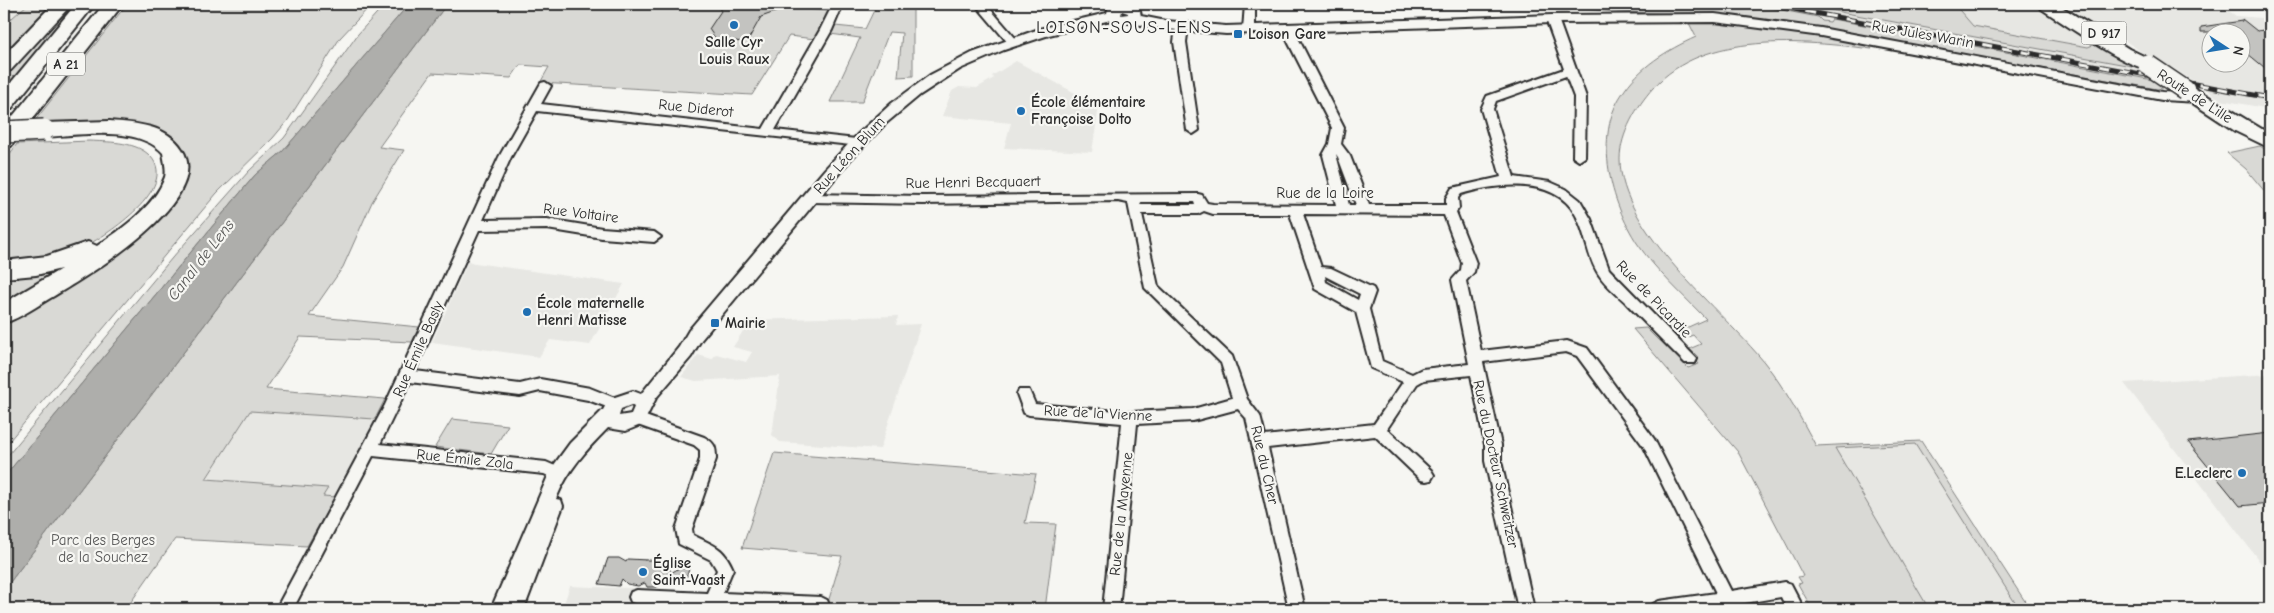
<svg xmlns="http://www.w3.org/2000/svg" width="2274" height="613" viewBox="0 0 2274 613" font-family="'Comic Neue',sans-serif">
  <style>
    .built { fill: #e7e7e3; fill-rule: evenodd }
    .green { fill: #d9d9d5; stroke: #828280 }
    .water { fill: #aeaeab; stroke: #7a7a78 }
    .building { fill: #c3c3c0; stroke: #2b2b2b }
    .lines { fill: none; stroke-linecap: round; stroke-linejoin: round }
    .minor-casing { stroke: #2b2b2b; stroke-width: 4 }
    .tertiary-casing { stroke: #2b2b2b; stroke-width: 4 }
    .primary-casing { stroke: #2b2b2b; stroke-width: 4 }
    .motorway-casing { stroke: #2b2b2b; stroke-width: 4 }
    .minor { fill: #f6f6f2; fill-rule: evenodd }
    .tertiary { fill: #f6f6f2; fill-rule: evenodd }
    .primary { fill: #f6f6f2; fill-rule: evenodd }
    .motorway { fill: #f6f6f2; fill-rule: evenodd }
    .rail-casing { stroke: #2b2b2b; stroke-width: 5 }
    .rail { stroke: #f6f6f2; stroke-width: 3; stroke-dasharray: 10; stroke-linecap: butt }
    .primary-bridge-casing { stroke: #2b2b2b; stroke-width: 22; stroke-linecap: butt }
    .motorway-bridge-casing { stroke: #2b2b2b; stroke-width: 24; stroke-linecap: butt }
    .primary-bridge { stroke: #f6f6f2; stroke-width: 19 }
    .motorway-bridge { stroke: #f6f6f2; stroke-width: 21 }
    .poi-dot { fill: #1f6fb2; stroke: #f6f6f2; stroke-width: 2 }
    .labels { text-anchor: middle; dominant-baseline: central; stroke-width: 4.5; stroke-linejoin: round; paint-order: stroke }
    .shield { fill: #f6f6f2; stroke: #686867; stroke-width: 1 }
    .shield-label { font-size: 14px; font-weight: bold; fill: #2b2b2b }
    .poi-label { font-size: 15px; font-weight: bold; fill: #2b2b2b; stroke: #f6f6f2; text-anchor: start }
    .street-label { font-size: 15px; fill: #2b2b2b; stroke: #f6f6f2 }
    .park-label { font-size: 15px; fill: #565656; stroke: #f6f6f2 }
    .water-label { font-size: 16px; font-style: italic; fill: #525251; stroke: #f6f6f2 }
    .quarter-label { font-size: 18px; letter-spacing: 1px; fill: #2b2b2b; stroke: #f6f6f2 }
  </style>
  <rect width="100%" height="100%" fill="#f6f6f2"/>
  <filter id="ink" filterUnits="userSpaceOnUse"><feTurbulence type="fractalNoise" baseFrequency=".02" numOctaves="2"/><feDisplacementMap in="SourceGraphic" scale="10" xChannelSelector="R" yChannelSelector="G"/><feConvolveMatrix kernelMatrix="1 2 1 2 8 2 1 2 1" color-interpolation-filters="sRGB"/></filter>
  <g filter="url(#ink)">
    <g class="built">
      <path d="M 4,4 L 28,4 L 4,25 Z"/>
      <path d="M 1750,4 L 1797,4 L 2137,67 L 2158,81 L 1833,19 L 1830,22 L 1822,21 L 1818,17 Z"/>
      <path d="M 1884,4 L 2219,4 L 2236,16 L 2262,18 L 2270,24 L 2270,109 L 2221,100 L 2172,67 L 2160,65 L 2114,33 L 2088,47 L 1973,26 L 1954,4 L 1901,7 ZM 2212,32 L 2242,32 L 2242,62 L 2212,62 Z"/>
      <path d="M 1016,61 L 1099,106 L 1092,152 L 1004,148 L 1011,123 L 942,116 L 952,91 L 959,87 L 977,88 L 994,78 L 992,76 Z"/>
      <path d="M 468,262 L 624,284 L 590,345 L 550,340 L 539,357 L 432,342 Z"/>
      <path d="M 898,316 L 896,325 L 921,324 L 880,449 L 780,442 L 772,435 L 780,376 L 696,381 L 681,377 L 698,355 L 712,359 L 716,354 L 746,362 L 752,352 L 733,347 L 750,320 Z"/>
      <path d="M 2270,374 L 2270,575 L 2124,383 Z"/>
      <path d="M 250,411 L 375,419 L 335,497 L 323,496 L 327,488 L 206,480 Z"/>
      <path d="M 1915,443 L 2019,609 L 1929,609 L 1835,448 Z"/>
      <path d="M 570,586 L 591,587 L 632,588 L 625,609 L 562,609 Z"/>
    </g>
    <g class="green">
      <path d="M 28,4 L 57,4 L 4,59 L 4,25 Z"/>
      <path d="M 67,4 L 75,4 L 4,91 L 4,71 Z"/>
      <path d="M 127,4 L 372,4 L 340,38 L 288,120 L 273,138 L 217,193 L 4,447 L 4,320 L 95,264 L 183,176 L 152,131 L 30,127 Z"/>
      <path d="M 385,4 L 409,4 L 283,151 L 255,175 L 4,477 L 4,460 L 172,258 L 249,171 L 284,138 L 358,34 Z"/>
      <path d="M 447,4 L 807,4 L 804,9 L 830,11 L 815,39 L 789,36 L 752,95 L 540,83 L 549,67 L 520,65 L 511,78 L 432,73 L 379,147 L 404,150 L 372,202 L 343,267 L 309,316 L 419,327 L 412,342 L 300,337 L 266,389 L 385,399 L 375,419 L 250,411 L 206,479 L 328,488 L 323,496 L 335,497 L 307,546 L 175,539 L 126,609 L 4,609 L 4,590 Z"/>
      <path d="M 877,4 L 913,4 L 913,76 L 898,77 L 902,33 L 889,32 L 862,102 L 830,102 L 860,38 L 830,34 L 835,26 L 865,29 Z"/>
      <path d="M 1528,4 L 1750,4 L 1818,17 L 1822,21 L 1830,22 L 1832,19 L 2158,81 L 2162,88 L 2157,89 L 1786,22 L 1735,16 L 1618,12 Z"/>
      <path d="M 1797,4 C 1850,4 1902,7 1954,4 L 1973,26 L 2088,47 L 2098,43 L 2137,67 Z"/>
      <path d="M 1688,21 L 1772,27 L 1869,45 L 1872,49 C 1804,41 1705,30 1653,88 C 1637,106 1620,134 1620,159 C 1620,231 1722,310 1764,362 C 1785,388 1800,417 1816,446 L 1921,441 L 2030,609 L 2019,609 L 1915,444 L 1835,448 L 1929,609 L 1812,609 L 1798,584 L 1802,583 L 1798,577 L 1803,576 L 1738,452 L 1633,329 L 1646,328 L 1658,340 L 1662,339 L 1688,368 L 1699,364 L 1687,350 L 1701,344 L 1693,335 L 1681,340 L 1675,333 L 1706,319 C 1683,295 1656,271 1637,243 C 1611,203 1593,137 1622,94 C 1639,67 1667,50 1696,37 Z"/>
      <path d="M 89,141 C 107,142 133,141 148,154 C 182,184 112,232 89,244 C 63,257 33,262 4,262 L 4,162 L 17,144 Z"/>
      <path d="M 2260,146 L 2270,153 L 2270,193 L 2266,193 L 2246,169 L 2227,153 Z"/>
      <path d="M 89,258 L 4,311 L 4,272 L 19,272 Z"/>
      <path d="M 452,419 L 508,425 L 491,454 L 435,447 Z"/>
      <path d="M 774,453 L 1036,474 L 1025,523 L 1056,524 L 1045,609 L 826,609 L 842,556 L 742,548 Z"/>
    </g>
    <path class="water" d="M 409,4 L 447,4 L 4,590 L 4,477 L 255,175 L 283,151 Z"/>
    <g class="building">
      <path d="M 716,4 L 795,4 L 795,5 L 761,17 L 748,40 L 742,42 L 715,38 L 709,29 L 721,11 Z"/>
      <path d="M 2242,19 L 2257,31 L 2270,29 L 2270,72 L 2242,49 L 2242,32 L 2201,32 L 2201,27 L 2242,21 Z"/>
      <path d="M 2270,433 L 2270,503 L 2240,506 L 2188,442 Z"/>
      <path d="M 608,558 L 619,558 L 626,562 L 628,559 L 667,561 L 671,573 L 679,568 L 689,569 L 685,581 L 667,580 L 657,587 L 647,587 L 645,583 L 638,586 L 627,584 L 622,579 L 619,586 L 599,584 Z"/>
    </g>
    <g class="lines">
      <defs>
        <g id="minor">
          <path d="M 833,4 L 843,4 L 832,30 L 775,130 L 856,139 L 862,143 L 860,146 L 537,111 L 511,157 L 483,220 L 547,219 L 602,228 L 654,232 L 661,237 L 654,242 L 602,238 L 547,229 L 479,230 L 415,371 L 520,384 L 540,379 L 590,388 L 620,400 L 622,404 L 620,408 L 615,410 L 588,400 L 540,391 L 520,396 L 410,382 L 380,444 L 546,462 L 562,469 L 565,474 L 562,479 L 557,480 L 544,474 L 373,456 L 293,609 L 276,609 L 385,405 L 499,157 L 541,83 L 545,82 L 551,86 L 541,104 L 763,129 L 820,30 Z"/>
          <path d="M 975,4 L 986,4 L 1017,40 L 1017,44 L 1009,44 Z"/>
          <path d="M 1245,4 L 1255,4 L 1255,30 L 1249,33 L 1243,30 Z"/>
          <path d="M 1552,16 L 1558,19 L 1586,97 L 1585,157 L 1579,161 L 1573,157 L 1574,97 L 1566,76 L 1496,101 L 1493,109 L 1514,177 L 1550,182 L 1566,189 L 1580,200 L 1591,219 L 1609,269 L 1697,359 L 1695,363 L 1685,363 C 1665,343 1645,323 1626,303 C 1617,294 1606,286 1599,275 C 1588,259 1587,240 1579,222 C 1561,175 1499,183 1461,194 L 1458,198 L 1459,208 L 1456,212 L 1476,263 L 1474,272 L 1466,281 L 1481,351 L 1567,341 L 1587,348 L 1654,439 L 1731,591 L 1785,582 L 1791,584 L 1804,609 L 1787,609 L 1781,597 L 1739,604 L 1741,609 L 1724,609 L 1723,607 L 1651,609 L 1653,604 L 1659,601 L 1716,593 L 1644,447 L 1577,356 L 1566,352 L 1483,362 L 1501,445 L 1501,461 L 1534,609 L 1518,609 L 1485,461 L 1485,445 L 1471,375 L 1424,380 L 1417,384 L 1387,429 L 1431,470 L 1434,475 L 1431,480 L 1426,481 L 1421,480 L 1375,436 L 1268,448 L 1305,609 L 1289,609 L 1246,418 L 1238,409 L 1193,421 L 1137,424 L 1119,609 L 1103,609 L 1122,423 L 1029,415 L 1024,413 L 1017,394 L 1019,390 L 1029,390 L 1035,404 L 1130,412 L 1193,409 L 1232,398 L 1221,363 L 1145,288 L 1128,203 L 1118,201 L 923,204 L 810,202 L 804,198 L 810,194 L 923,196 L 1198,194 L 1202,195 L 1207,203 L 1213,204 L 1336,205 L 1323,155 L 1329,144 L 1332,128 L 1281,28 L 1287,25 L 1293,28 L 1344,128 L 1341,144 L 1350,156 L 1369,205 L 1446,205 L 1446,198 L 1452,188 L 1501,177 L 1481,109 L 1487,96 L 1564,69 L 1546,19 ZM 1336,154 L 1338,157 L 1356,205 L 1349,205 ZM 1142,202 L 1194,202 L 1195,205 L 1140,205 ZM 1204,211 L 1213,214 L 1290,214 L 1315,289 L 1356,312 L 1371,368 L 1403,382 L 1374,424 L 1265,436 L 1260,416 L 1247,399 L 1232,356 L 1158,286 L 1142,214 L 1198,214 ZM 1303,214 L 1444,215 L 1462,263 L 1461,270 L 1452,280 L 1469,364 L 1422,369 L 1412,374 L 1382,361 L 1369,309 L 1375,292 L 1373,288 L 1331,268 L 1321,267 ZM 1325,276 L 1360,294 L 1358,300 L 1326,282 Z"/>
          <path d="M 1182,24 L 1188,27 L 1186,42 L 1199,130 L 1193,134 L 1187,130 L 1174,42 L 1176,27 Z"/>
          <path d="M 637,413 L 704,437 C 715,443 716,447 716,459 L 692,529 L 693,535 C 714,546 723,546 733,569 L 723,593 L 821,597 L 827,600 L 829,605 L 827,609 L 746,609 L 637,604 L 631,602 L 629,597 L 631,592 L 637,590 L 707,593 L 717,570 L 711,560 L 679,544 L 676,529 L 700,459 L 700,450 L 694,445 L 632,423 L 630,419 L 632,415 Z"/>
        </g>
        <path id="tertiary" d="M 1118,4 L 1139,7 L 1141,16 L 1166,21 L 1226,26 L 1552,15 L 1715,14 L 1821,28 L 2162,92 L 2198,94 L 2205,98 L 2198,102 L 2162,100 L 1821,36 L 1715,22 L 1552,23 L 1226,34 L 1166,29 L 1111,20 L 1049,35 L 1004,50 L 960,69 L 920,95 L 884,125 L 851,159 L 701,340 L 691,357 L 656,398 L 643,424 L 626,431 L 608,428 C 586,450 568,470 556,499 L 561,500 L 563,506 L 524,609 L 491,609 L 551,469 L 570,443 L 603,410 L 609,399 L 633,391 L 641,394 L 679,347 L 689,330 L 825,169 L 857,135 L 892,103 L 930,75 L 972,53 L 1039,29 L 1107,13 L 1108,9 ZM 1122,11 L 1128,13 L 1128,14 L 1121,15 ZM 631,405 L 634,407 L 631,414 L 619,416 L 621,409 Z"/>
        <g id="primary">
          <path d="M 2038,4 L 2057,4 L 2129,49 L 2154,61 L 2157,65 L 2154,69 C 2134,74 2061,21 2040,8 Z"/>
          <path d="M 2185,84 L 2191,86 L 2270,134 L 2270,148 L 2235,131 L 2179,94 L 2176,90 L 2179,86 Z"/>
        </g>
        <g id="motorway">
          <path d="M 53,4 L 72,4 L 11,70 L 4,72 L 4,55 Z"/>
          <path d="M 76,4 L 95,4 L 11,109 L 4,111 L 4,91 Z"/>
          <path d="M 104,4 L 123,4 L 11,146 L 4,148 L 4,127 Z"/>
          <path d="M 110,121 C 135,123 167,125 182,149 C 215,200 89,275 54,296 C 38,305 21,318 4,323 L 4,303 L 61,269 L 36,275 L 4,278 L 4,261 L 47,256 L 88,242 L 97,246 C 122,229 155,206 165,177 C 167,170 164,160 163,153 C 138,125 78,135 44,137 L 37,135 L 34,130 L 37,125 L 44,123 Z"/>
        </g>
      </defs>
      <use href="#minor" class="minor-casing"/>
      <use href="#tertiary" class="tertiary-casing"/>
      <use href="#primary" class="primary-casing"/>
      <use href="#motorway" class="motorway-casing"/>
      <use href="#minor" class="minor"/>
      <use href="#tertiary" class="tertiary"/>
      <use href="#primary" class="primary"/>
      <use href="#motorway" class="motorway"/>
      <defs>
        <path id="rail" d="M 1766,4 L 2270,98"/>
      </defs>
      <use href="#rail" class="rail-casing"/>
      <use href="#rail" class="rail"/>
      <defs>
        <path id="primary-bridge" d="M 2148,65 L 2185,90"/>
        <path id="motorway-bridge" d="M 4,132 L 44,130"/>
      </defs>
      <use href="#primary-bridge" class="primary-bridge-casing"/>
      <use href="#motorway-bridge" class="motorway-bridge-casing"/>
      <use href="#primary-bridge" class="primary-bridge"/>
      <use href="#motorway-bridge" class="motorway-bridge"/>
    </g>
  </g>
  <g class="poi-dot">
    <circle cx="734" cy="25" r="5"/>
    <rect x="1233" y="29" width="10" height="10" rx="2.5"/>
    <circle cx="1021" cy="111" r="5"/>
    <circle cx="527" cy="312" r="5"/>
    <rect x="710" y="318" width="10" height="10" rx="2.5"/>
    <circle cx="2242" cy="473" r="5"/>
    <circle cx="643" cy="572" r="5"/>
  </g>
  <g class="labels">
    <g class="shield">
      <rect x="2081.5" y="21.5" width="45" height="23" rx="4"/>
      <rect x="47" y="52.5" width="38" height="23" rx="4"/>
    </g>
    <g class="shield-label">
      <text x="2104" y="33">D 917</text>
      <text x="66" y="64">A 21</text>
    </g>
    <g class="poi-label">
      <text x="1248" y="34">Loison Gare</text>
      <text x="734" y="42" text-anchor="middle">Salle Cyr<tspan x="734" dy="17">Louis Raux</tspan></text>
      <text x="1031" y="102">École élémentaire<tspan x="1031" dy="17">Françoise Dolto</tspan></text>
      <text x="537" y="303">École maternelle<tspan x="537" dy="17">Henri Matisse</tspan></text>
      <text x="725" y="323">Mairie</text>
      <text x="2232" y="473" text-anchor="end">E.Leclerc</text>
      <text x="653" y="563">Église<tspan x="653" dy="17">Saint-Vaast</tspan></text>
    </g>
    <g class="street-label">
      <text transform="translate(1923 34) rotate(10)">Rue Jules Warin</text>
      <text transform="translate(2195 96) rotate(33)">Route de Lille</text>
      <text transform="translate(696 108) rotate(6)">Rue Diderot</text>
      <text transform="translate(849 155) rotate(-48)">Rue Léon Blum</text>
      <text transform="translate(973 182) rotate(-1)">Rue Henri Becquaert</text>
      <text x="1325" y="193">Rue de la Loire</text>
      <text transform="translate(581 213) rotate(7)">Rue Voltaire</text>
      <text transform="translate(1654 299) rotate(46)">Rue de Picardie</text>
      <text transform="translate(418 349) rotate(-66)">Rue Émile Basly</text>
      <text transform="translate(1098 413) rotate(3)">Rue de la Vienne</text>
      <text transform="translate(465 459) rotate(6)">Rue Émile Zola</text>
      <text transform="translate(1496 464) rotate(78)">Rue du Docteur Schweitzer</text>
      <text transform="translate(1265 465) rotate(77)">Rue du Cher</text>
      <text transform="translate(1121 514) rotate(-84)">Rue de la Mayenne</text>
    </g>
    <g class="park-label">
      <text x="103" y="540">Parc des Berges<tspan x="103" dy="17">de la Souchez</tspan></text>
    </g>
    <g class="water-label">
      <text transform="translate(201 260) rotate(-52)">Canal de Lens</text>
    </g>
    <g class="quarter-label">
      <text x="1124" y="27">LOISON-SOUS-LENS</text>
    </g>
  </g>
  <rect width="2274" height="613" fill="none" stroke="#f6f6f2" stroke-width="20"/>
  <rect x="10" y="10" width="2254" height="593" fill="none" stroke="#2b2b2b" stroke-width="2" filter="url(#ink)"/>
  <g transform="translate(2226 48) rotate(102)"><circle r="24" fill="#f6f6f2" stroke="#a5a5a2"/>
  <path d="M0-4L9 19L0 12L-9 19Z" fill="#1f6fb2"/>
  <text y="-8" font-size="14" font-weight="bold" text-anchor="middle" fill="#2b2b2b">N</text>
  </g>
</svg>
